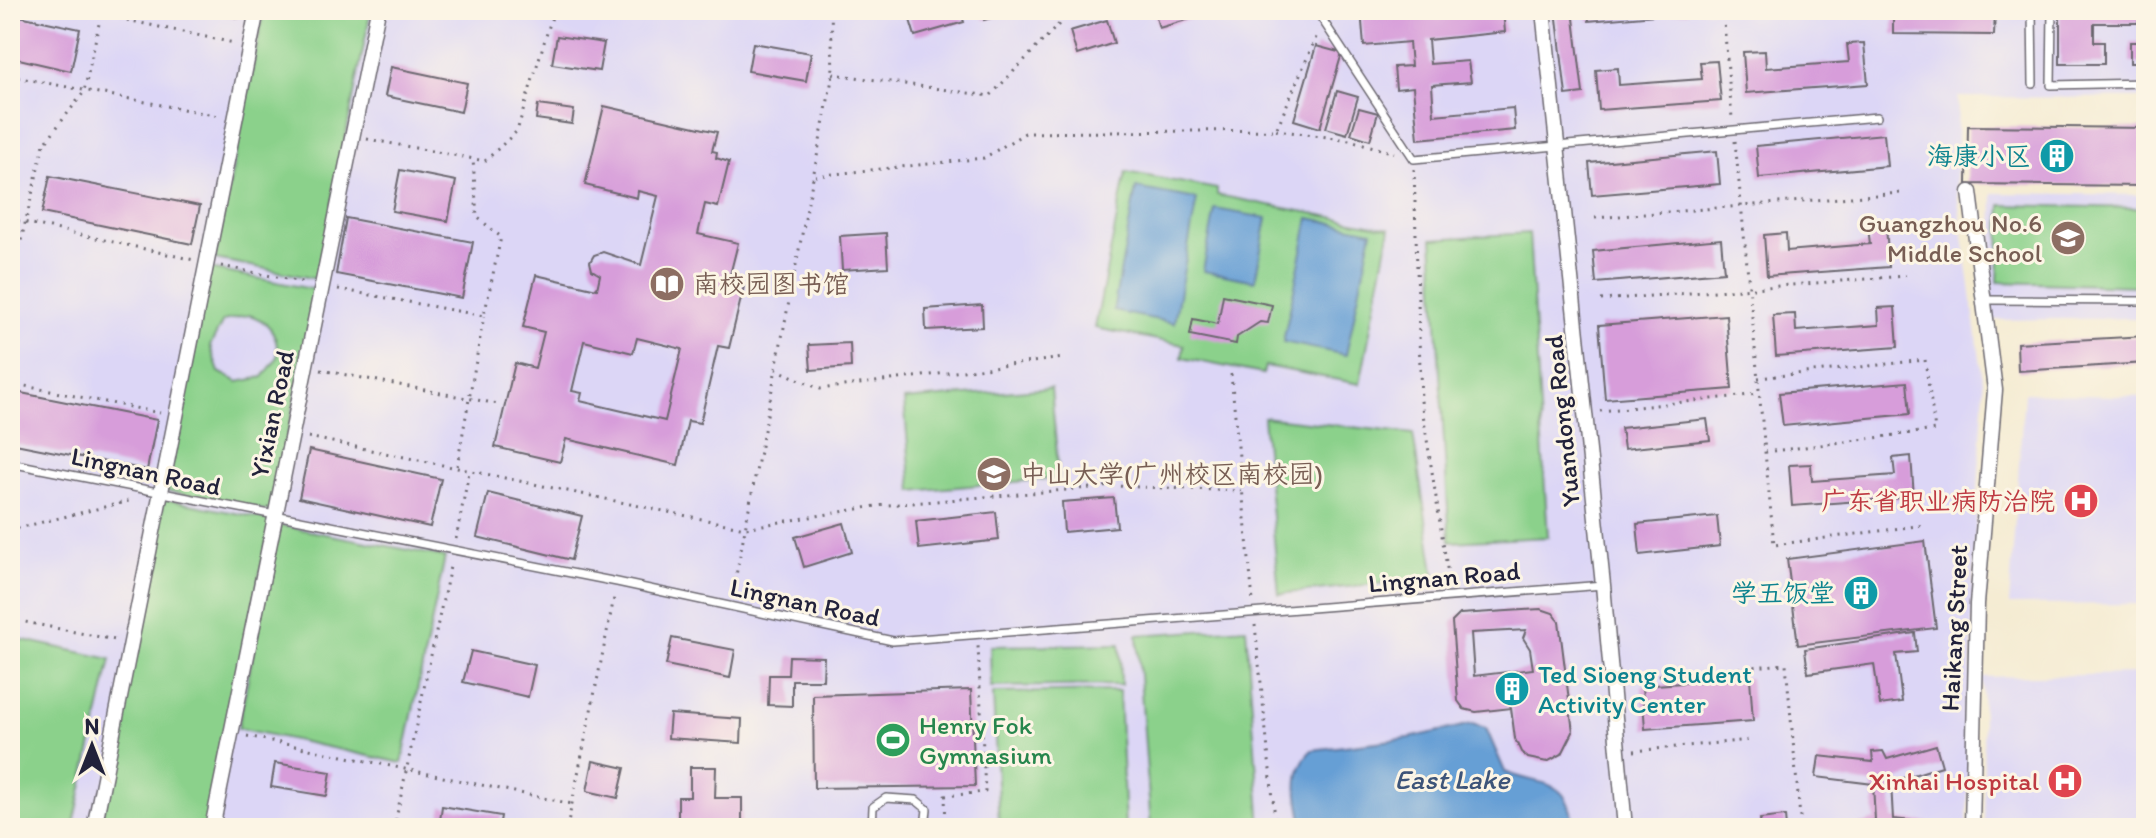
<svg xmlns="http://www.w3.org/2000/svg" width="2156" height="838" viewBox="0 0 2156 838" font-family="Itim,'LXGW WenKai TC',sans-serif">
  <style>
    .built { fill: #dcd6f6 }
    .green { fill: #8bd18b; stroke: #567a63; stroke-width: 2; fill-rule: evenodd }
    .water { fill: #669fd5; stroke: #446088; stroke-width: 2 }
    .building { fill: #d79dda; fill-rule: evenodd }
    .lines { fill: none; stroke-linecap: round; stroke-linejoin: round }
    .service-casing { stroke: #6c6870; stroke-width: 10 }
    .minor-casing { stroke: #6c6870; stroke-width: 17 }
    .path { stroke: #6c6870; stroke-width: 3; stroke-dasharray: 2 6; stroke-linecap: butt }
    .service { stroke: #fff; stroke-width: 7 }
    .minor { stroke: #fff; stroke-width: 14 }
    .labels { text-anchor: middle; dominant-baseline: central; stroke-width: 6; stroke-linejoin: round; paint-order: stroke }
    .culture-label { font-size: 26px; fill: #0d838f; stroke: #fcf5e5; text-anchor: end }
    .education-label { font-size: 26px; fill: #785e54; stroke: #fcf5e5; text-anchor: start }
    .street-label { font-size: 26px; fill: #22223b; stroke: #fcf5e5 }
    .health-label { font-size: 26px; fill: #be3a42; stroke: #fcf5e5; text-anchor: end }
    .leisure-label { font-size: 26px; fill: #27864d; stroke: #fcf5e5; text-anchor: start }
    .water-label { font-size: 28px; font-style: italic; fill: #3d5479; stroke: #fcf5e5 }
  </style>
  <rect width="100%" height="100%" fill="#fcf5e5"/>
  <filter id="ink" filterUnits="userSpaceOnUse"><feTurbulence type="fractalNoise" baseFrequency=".0125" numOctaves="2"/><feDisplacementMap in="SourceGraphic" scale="16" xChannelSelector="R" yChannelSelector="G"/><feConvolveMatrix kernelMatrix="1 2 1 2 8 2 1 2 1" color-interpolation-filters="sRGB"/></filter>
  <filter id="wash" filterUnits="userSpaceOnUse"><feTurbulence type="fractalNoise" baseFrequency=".006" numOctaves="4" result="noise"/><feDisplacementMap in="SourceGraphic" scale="32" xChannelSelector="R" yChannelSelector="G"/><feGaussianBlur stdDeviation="1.8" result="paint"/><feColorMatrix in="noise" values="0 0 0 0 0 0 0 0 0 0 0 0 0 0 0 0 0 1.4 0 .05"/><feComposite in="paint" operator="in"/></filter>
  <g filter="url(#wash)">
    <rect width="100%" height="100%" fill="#f4ebd1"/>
    <g class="built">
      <path d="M 10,10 L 2146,10 L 2146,98 L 1958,97 L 1956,185 L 1984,388 L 1974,559 L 1967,828 L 10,828 Z"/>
      <path d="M 1993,193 L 2146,195 L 2146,318 L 1991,320 Z"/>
      <path d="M 2024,393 L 2146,397 L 2146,604 L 2009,605 Z"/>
      <path d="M 2138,674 L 2139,733 L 2146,734 L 2146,828 L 1985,828 L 1982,677 Z"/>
    </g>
    <g class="green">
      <path d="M 264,10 L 371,10 L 317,279 L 215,259 Z"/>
      <path d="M 1126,172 L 1217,189 L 1217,195 L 1390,228 L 1360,384 L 1265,366 L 1263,374 L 1182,358 L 1184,345 L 1095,328 Z"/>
      <path d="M 2001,205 L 2139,208 L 2136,286 L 1998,282 Z"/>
      <path d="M 1529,233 L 1548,537 L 1450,542 L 1432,239 Z"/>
      <path d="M 210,269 L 317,290 L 272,512 L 166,491 ZM 249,315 C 270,321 279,336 277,358 L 263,377 L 238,382 L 219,372 L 210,346 L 223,321 Z"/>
      <path d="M 1051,388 L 1059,478 L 912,491 L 904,400 Z"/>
      <path d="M 1263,417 L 1413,434 L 1435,578 L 1279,594 Z"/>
      <path d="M 164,499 L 271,520 L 207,828 L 100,828 Z"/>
      <path d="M 279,525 L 445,557 L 402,763 L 238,728 Z"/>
      <path d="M 1246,628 L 1261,828 L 1151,828 L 1137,635 Z"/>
      <path d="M 10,637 L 111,659 L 73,828 L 10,828 Z"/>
      <path d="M 1120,644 L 1121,685 L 991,687 L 990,646 Z"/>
      <path d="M 1119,691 L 1125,828 L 999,828 L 993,693 Z"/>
    </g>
    <g class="water">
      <path d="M 1136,188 L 1197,199 L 1174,323 L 1113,311 Z"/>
      <path d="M 1215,209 L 1267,218 L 1255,281 L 1203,271 Z"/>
      <path d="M 1309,218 L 1372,231 L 1346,355 L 1283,342 Z"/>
      <path d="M 1472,724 L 1486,728 L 1505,772 C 1544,788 1568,775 1574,828 L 1304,828 C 1298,802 1290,770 1312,750 L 1409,738 Z"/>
    </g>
    <g id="blocks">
      <g class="building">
        <path d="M 207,10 L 239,10 L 238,18 Z"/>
        <path d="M 907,10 L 960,10 L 964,22 L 915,36 Z"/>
        <path d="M 981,10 L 1016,10 L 1016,11 L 984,20 Z"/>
        <path d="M 1154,10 L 1206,10 L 1207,14 L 1159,28 Z"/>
        <path d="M 1361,10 L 1503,10 L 1505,32 L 1428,40 L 1430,64 L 1468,61 L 1471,82 L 1432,85 L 1434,115 L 1513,108 L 1515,130 L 1418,139 L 1413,87 L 1396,89 L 1394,67 L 1411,66 L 1409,42 L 1364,46 Z"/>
        <path d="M 1556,10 L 1573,10 L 1583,93 L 1566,95 Z"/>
        <path d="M 1588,10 L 1688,10 L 1689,12 L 1589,21 Z"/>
        <path d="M 1922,10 L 1995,10 L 1994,35 L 1893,34 L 1893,16 L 1922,16 Z"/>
        <path d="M 2060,10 L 2146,10 L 2146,23 L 2094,23 L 2094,42 L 2104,42 L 2104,64 L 2060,64 Z"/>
        <path d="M 10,14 L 80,29 L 71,71 L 10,57 Z"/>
        <path d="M 1107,20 L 1114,43 L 1077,55 L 1070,31 Z"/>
        <path d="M 557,36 L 604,43 L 599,71 L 552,64 Z"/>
        <rect x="2130" y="42" width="16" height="21"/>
        <path d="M 753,43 L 811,53 L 806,81 L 748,71 Z"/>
        <path d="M 1864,43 L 1868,84 L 1746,93 L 1743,52 L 1765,51 L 1766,68 L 1849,62 L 1847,44 Z"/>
        <path d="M 1316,46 L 1342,53 L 1320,128 L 1294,120 Z"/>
        <path d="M 1717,61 L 1721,101 L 1599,110 L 1596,70 L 1618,68 L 1619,85 L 1702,79 L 1700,62 Z"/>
        <path d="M 391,67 L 467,83 L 461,112 L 385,96 Z"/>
        <path d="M 1337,91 L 1358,97 L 1347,134 L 1326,128 Z"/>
        <path d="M 538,105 L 574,110 L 572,124 L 536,119 Z"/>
        <path d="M 604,106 L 717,132 L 712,151 L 717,152 L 716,158 L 729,162 L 718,207 L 705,204 L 698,234 L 738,243 L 728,283 L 744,286 L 729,348 L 718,346 L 700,423 L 688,421 L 678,465 L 566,439 L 560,462 L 495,447 L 515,363 L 535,368 L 544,332 L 523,327 L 536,275 L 597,289 L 600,275 L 592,270 L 590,262 L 594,255 L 603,252 L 641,265 L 658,196 L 638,191 L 637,198 L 585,185 ZM 637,338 L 682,349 L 665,421 L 580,401 L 582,393 L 572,391 L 584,341 L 633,353 Z"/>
        <path d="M 1359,108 L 1378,113 L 1370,140 L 1351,134 Z"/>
        <path d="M 1968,126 L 2146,128 L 2146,186 L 1967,184 Z"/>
        <path d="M 1884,134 L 1887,166 L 1759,178 L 1756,146 Z"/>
        <path d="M 1717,151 L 1720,184 L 1592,195 L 1589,163 Z"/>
        <path d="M 400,170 L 456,181 L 448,221 L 392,211 Z"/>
        <path d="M 50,176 L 200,206 L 192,244 L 42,213 Z"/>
        <path d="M 346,218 L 473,242 L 462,298 L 336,274 Z"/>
        <path d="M 1886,226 L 1889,267 L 1767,276 L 1764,235 L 1786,233 L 1787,251 L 1870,244 L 1868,227 Z"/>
        <path d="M 886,233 L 888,267 L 842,270 L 840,236 Z"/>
        <path d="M 1721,239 L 1724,272 L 1596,283 L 1593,251 Z"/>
        <path d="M 1223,295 L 1272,305 L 1268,323 L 1260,322 L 1237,337 L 1236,344 L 1190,335 L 1193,319 L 1218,324 Z"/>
        <path d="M 982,305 L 983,327 L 926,330 L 925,309 Z"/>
        <path d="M 1895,307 L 1898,347 L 1776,356 L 1773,315 L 1795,314 L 1796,331 L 1879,325 L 1878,308 Z"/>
        <path d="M 1726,315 L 1732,389 L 1605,399 L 1599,325 Z"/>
        <path d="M 2146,336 L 2146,363 L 2018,371 L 2017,343 Z"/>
        <path d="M 850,343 L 851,367 L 811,370 L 809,345 Z"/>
        <path d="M 1907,382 L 1910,414 L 1783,426 L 1779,393 Z"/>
        <path d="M 16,392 L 157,420 L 147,470 L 10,443 Z"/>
        <path d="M 1707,419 L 1710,440 L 1624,449 L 1621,428 Z"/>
        <path d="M 309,450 L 441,479 L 430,527 L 299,498 Z"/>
        <path d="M 1911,456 L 1914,497 L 1792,506 L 1789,465 L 1811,464 L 1812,481 L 1895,475 L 1893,458 Z"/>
        <path d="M 488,493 L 582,516 L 571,560 L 477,537 Z"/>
        <path d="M 1114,498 L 1117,527 L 1064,532 L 1062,502 Z"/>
        <path d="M 996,512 L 999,540 L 919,549 L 916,521 Z"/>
        <path d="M 1717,516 L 1720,546 L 1640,555 L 1637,524 Z"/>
        <path d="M 844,523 L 852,552 L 804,567 L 795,537 Z"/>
        <path d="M 1925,541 L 1936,628 L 1798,645 L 1787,559 Z"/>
        <path d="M 1541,609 L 1553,613 L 1559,621 L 1573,732 L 1562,754 L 1547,762 L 1528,758 L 1521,752 L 1515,739 L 1511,708 L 1476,712 L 1464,709 L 1458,701 L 1452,622 L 1460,614 ZM 1526,630 L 1523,638 L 1530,649 L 1533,669 L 1474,676 L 1471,633 Z"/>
        <path d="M 1915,633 L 1917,652 L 1896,654 L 1902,702 L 1880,705 L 1874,664 L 1808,673 L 1805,649 Z"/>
        <path d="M 672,638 L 735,650 L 730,678 L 666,665 Z"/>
        <path d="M 471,651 L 535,665 L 528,697 L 463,682 Z"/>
        <path d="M 789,656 L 824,657 L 823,680 L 792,680 L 792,706 L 768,705 L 769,675 L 788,675 Z"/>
        <path d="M 1750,678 L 1753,721 L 1645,729 L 1642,686 Z"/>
        <path d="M 971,690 L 975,786 L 814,788 L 813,695 Z"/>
        <path d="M 670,714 L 742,719 L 741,743 L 668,738 Z"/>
        <path d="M 1936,745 L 1942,766 L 1891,782 L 1893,819 L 1943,824 L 1942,828 L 1848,828 L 1875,820 L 1873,784 L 1816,777 L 1819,756 L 1873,762 L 1872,752 L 1883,751 L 1887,759 Z"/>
        <path d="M 593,761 L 625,768 L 618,798 L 587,791 Z"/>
        <path d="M 275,763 L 331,772 L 327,796 L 271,787 Z"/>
        <path d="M 690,767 L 716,767 L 715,798 L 742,798 L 742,826 L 678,825 L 678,797 L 690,797 Z"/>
        <path d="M 442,806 L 501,816 L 499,828 L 439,828 Z"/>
        <path d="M 1785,816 L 1786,828 L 1761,828 L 1760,819 Z"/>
      </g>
    </g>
  </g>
  <g filter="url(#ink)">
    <use href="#blocks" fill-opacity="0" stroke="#6c6870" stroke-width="2"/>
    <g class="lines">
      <defs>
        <g id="service">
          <path d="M 1316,10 L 1414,159 L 1877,117"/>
          <path d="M 2032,10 L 2033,84"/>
          <path d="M 2052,10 L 2051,85 L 2146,83"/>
          <path d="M 1984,300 L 2146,301"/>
          <path d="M 10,463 L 617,582 L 893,641 L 1603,585"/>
          <path d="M 872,828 L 873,807 L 886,798 L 916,800 L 927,809 L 925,828"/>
        </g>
        <g id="minor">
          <path d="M 1543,10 L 1603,585 L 1625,828"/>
          <path d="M 1970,192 L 1995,390 L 1977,604 L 1972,828"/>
          <path d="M 94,828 L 257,10"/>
          <path d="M 212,828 L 378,10"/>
        </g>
      </defs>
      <use href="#service" class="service-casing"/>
      <use href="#minor" class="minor-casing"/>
      <g class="path">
        <path d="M 80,10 L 234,43"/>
        <path d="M 1723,10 L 1732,118"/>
        <path d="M 833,74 L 990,96 L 1062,21 L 1058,10"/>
        <path d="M 10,76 L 219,116"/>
        <path d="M 1276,130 L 1350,140 L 1394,153"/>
        <path d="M 367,139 L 485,161 L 517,131 L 554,10"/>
        <path d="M 1735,141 L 1774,545 L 1924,525"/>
        <path d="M 1414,169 L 1421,401 L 1450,587"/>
        <path d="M 815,176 L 984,158 L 1025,133 L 1276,130 L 1317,35"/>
        <path d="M 1595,218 L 1900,193"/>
        <path d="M 10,219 L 194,260"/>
        <path d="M 221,266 L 307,283"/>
        <path d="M 10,287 L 44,144 L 84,92 L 102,10"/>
        <path d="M 338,289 L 484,316 L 501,237 L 477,217 L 473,159"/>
        <path d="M 1601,300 L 1905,276"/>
        <path d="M 776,369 L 820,389 L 1064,358"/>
        <path d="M 321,370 L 498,404"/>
        <path d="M 1231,374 L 1253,601"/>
        <path d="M 1758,378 L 1925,360 L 1935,430 L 1766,452"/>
        <path d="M 10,383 L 160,413"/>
        <path d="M 1600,411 L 1759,394"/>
        <path d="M 308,437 L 745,528 L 876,506 L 1114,486 L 1241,491"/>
        <path d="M 457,466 L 484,316"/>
        <path d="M 10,530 L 133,500"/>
        <path d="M 456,539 L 469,472"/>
        <path d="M 732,596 L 833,74 L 831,10"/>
        <path d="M 10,619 L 115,640"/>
        <path d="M 1255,625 L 1276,828"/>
        <path d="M 1627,678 L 1786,664 L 1801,828"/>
        <path d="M 247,736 L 572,804"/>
        <path d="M 1634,751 L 1751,740"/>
        <path d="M 394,828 L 451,562"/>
        <path d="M 567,828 L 615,593"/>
        <path d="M 946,828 L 945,796 L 985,792 L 978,646"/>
      </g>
      <use href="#service" class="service"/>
      <use href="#minor" class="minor"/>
    </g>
  </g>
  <defs>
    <symbol id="building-disc" viewBox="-11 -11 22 22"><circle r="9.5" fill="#0f9aa8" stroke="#fcf5e5"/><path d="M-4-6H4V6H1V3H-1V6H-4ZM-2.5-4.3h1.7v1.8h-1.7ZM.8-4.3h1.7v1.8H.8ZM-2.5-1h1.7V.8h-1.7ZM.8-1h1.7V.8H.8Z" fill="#fff"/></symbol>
    <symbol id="school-disc" viewBox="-11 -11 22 22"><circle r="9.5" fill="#8d6e63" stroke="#fcf5e5"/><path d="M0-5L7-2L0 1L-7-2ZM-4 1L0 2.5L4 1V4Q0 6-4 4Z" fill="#fff"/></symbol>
    <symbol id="library-disc" viewBox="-11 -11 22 22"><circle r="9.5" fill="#8d6e63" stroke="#fcf5e5"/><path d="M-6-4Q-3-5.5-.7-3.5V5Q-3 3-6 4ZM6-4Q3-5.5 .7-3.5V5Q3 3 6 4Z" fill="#fff"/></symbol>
    <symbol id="university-disc" viewBox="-11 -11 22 22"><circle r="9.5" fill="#8d6e63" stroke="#fcf5e5"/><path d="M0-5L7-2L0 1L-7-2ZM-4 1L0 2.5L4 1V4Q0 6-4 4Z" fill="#fff"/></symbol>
    <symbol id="hospital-disc" viewBox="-11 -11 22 22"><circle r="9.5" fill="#e0444e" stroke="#fcf5e5"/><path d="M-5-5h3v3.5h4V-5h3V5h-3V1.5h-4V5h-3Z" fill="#fff"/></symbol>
    <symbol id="stadium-disc" viewBox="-11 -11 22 22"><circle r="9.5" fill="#2e9e5b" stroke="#fcf5e5"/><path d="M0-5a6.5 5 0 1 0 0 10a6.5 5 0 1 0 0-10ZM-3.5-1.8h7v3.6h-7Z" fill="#fff"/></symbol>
  </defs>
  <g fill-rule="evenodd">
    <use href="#building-disc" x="2037" y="136" width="40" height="40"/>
    <use href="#school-disc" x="2048" y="218" width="40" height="40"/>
    <use href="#library-disc" x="647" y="264" width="40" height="40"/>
    <use href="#university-disc" x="974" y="454" width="40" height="40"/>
    <use href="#hospital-disc" x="2061" y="481" width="40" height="40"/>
    <use href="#building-disc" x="1841" y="573" width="40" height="40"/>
    <use href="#building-disc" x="1492" y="669" width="40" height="40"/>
    <use href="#stadium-disc" x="873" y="720" width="40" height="40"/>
    <use href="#hospital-disc" x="2045" y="761" width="40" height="40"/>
  </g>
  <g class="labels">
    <g class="culture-label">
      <text x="2031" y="156">海康小区</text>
      <text x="1835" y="593">学五饭堂</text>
      <text x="1538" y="674" text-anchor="start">Ted Sioeng Student<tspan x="1538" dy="30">Activity Center</tspan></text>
    </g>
    <g class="education-label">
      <text x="2042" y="223" text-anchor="end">Guangzhou No.6<tspan x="2042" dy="30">Middle School</tspan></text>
      <text x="693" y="284">南校园图书馆</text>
      <text x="1020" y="474">中山大学(广州校区南校园)</text>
    </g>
    <g class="street-label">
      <text transform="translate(272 414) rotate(-78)">Yixian Road</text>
      <text transform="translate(1562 421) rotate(-96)">Yuandong Road</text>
      <text transform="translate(146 471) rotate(12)">Lingnan Road</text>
      <text transform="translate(1444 577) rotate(-5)">Lingnan Road</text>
      <text transform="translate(805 602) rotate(12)">Lingnan Road</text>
      <text transform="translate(1954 628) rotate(-87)">Haikang Street</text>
    </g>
    <g class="health-label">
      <text x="2055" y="501">广东省职业病防治院</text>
      <text x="2039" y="781">Xinhai Hospital</text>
    </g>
    <g class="leisure-label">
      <text x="919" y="725">Henry Fok<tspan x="919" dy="30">Gymnasium</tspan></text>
    </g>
    <g class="water-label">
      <text x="1452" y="779">East Lake</text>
    </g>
  </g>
  <rect width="2156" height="838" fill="none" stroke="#fcf5e5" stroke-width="40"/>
  <g transform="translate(92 746)" stroke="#fcf5e5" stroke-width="6" paint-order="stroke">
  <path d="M0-6L14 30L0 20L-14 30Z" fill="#22223b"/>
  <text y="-12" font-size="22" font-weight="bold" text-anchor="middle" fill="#22223b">N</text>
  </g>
</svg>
